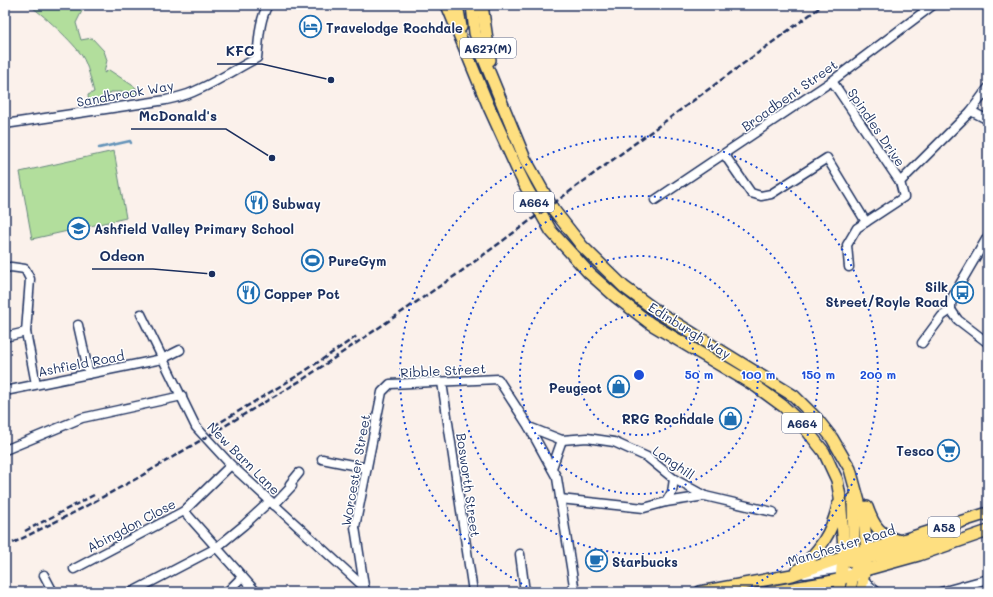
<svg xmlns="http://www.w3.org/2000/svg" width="993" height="597" viewBox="0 0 993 597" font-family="Mali,sans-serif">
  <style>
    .green { fill: #b2de9c; stroke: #66867d }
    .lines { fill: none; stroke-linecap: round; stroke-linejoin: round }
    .stream { stroke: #6493b9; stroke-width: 2.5 }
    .minor-casing { stroke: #1b2f5e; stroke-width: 11 }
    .major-casing { stroke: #1b2f5e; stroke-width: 13 }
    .highway-casing { stroke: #1b2f5e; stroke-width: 14 }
    .minor { stroke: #fff; stroke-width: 8 }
    .major { stroke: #fedf80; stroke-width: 10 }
    .highway { stroke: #fedf80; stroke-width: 11 }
    .rail { stroke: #1b2f5e; stroke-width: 2.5; stroke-dasharray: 6 3; stroke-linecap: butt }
    .ring { fill: none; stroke: #1d4ed8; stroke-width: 2; stroke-dasharray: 2 4 }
    .labels { text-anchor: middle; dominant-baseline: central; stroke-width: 3; stroke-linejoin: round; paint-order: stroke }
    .shield { fill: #fff; stroke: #5f6d8e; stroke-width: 1 }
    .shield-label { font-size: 12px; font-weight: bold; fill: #1b2f5e }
    .poi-label { font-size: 13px; font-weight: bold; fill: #1b2f5e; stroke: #fff; text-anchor: start }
    .street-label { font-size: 13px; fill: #1b2f5e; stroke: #fff }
    .centre { fill: #1d4ed8; stroke: #fff; stroke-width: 2 }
    .ring-label { font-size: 12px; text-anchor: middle; font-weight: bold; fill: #1d4ed8; stroke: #fff; stroke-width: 3; stroke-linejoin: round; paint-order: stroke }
    .leader { fill: none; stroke: #1b2f5e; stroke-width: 1.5 }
    .callout-dot { fill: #1b2f5e; stroke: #fff; stroke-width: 1.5 }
    .callout-label { font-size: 14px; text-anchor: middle; font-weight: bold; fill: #1b2f5e; stroke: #fff; stroke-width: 3; stroke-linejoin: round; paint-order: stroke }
  </style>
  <rect width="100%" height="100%" fill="#fbf1eb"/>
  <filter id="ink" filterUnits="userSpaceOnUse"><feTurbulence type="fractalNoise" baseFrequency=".025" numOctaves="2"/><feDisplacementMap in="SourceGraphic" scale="8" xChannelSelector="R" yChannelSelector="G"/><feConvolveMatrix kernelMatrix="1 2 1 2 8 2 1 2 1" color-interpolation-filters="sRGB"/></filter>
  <g filter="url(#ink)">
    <g class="green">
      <path d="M 28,5 L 85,5 L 76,23 L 81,40 L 92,38 L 104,51 L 107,60 L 104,73 L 109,70 L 135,87 L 141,94 L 126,96 L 122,92 L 111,92 L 104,102 L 89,105 L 88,95 L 94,92 C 91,81 88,65 82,56 C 76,45 39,10 28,5 Z"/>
      <path d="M 114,151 L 126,218 L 32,239 L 20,172 Z"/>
    </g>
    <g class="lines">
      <path class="stream" d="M 99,148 L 130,141 L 131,143"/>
      <defs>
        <g id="minor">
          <path d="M 832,81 L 900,182 L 971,111"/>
          <path d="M 988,88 L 971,111 L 988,120"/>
          <path d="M 5,124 L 166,100 C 175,98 184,96 193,92 C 215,83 236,69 257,58 C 259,41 259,20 268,5"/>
          <path d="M 724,154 L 751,193 L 761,196 L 771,194 L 827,158 L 866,222"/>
          <path d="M 655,200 L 832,81 L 933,5"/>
          <path d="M 849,267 L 847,245 L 857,228 L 904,197 L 900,182"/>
          <path d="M 5,268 L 11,267 L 25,269 L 30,279 L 26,332 L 36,384"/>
          <path d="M 951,310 L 958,320 L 988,343"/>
          <path d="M 141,314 L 196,427 L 231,465 L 364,587"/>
          <path d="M 78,325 L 89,374"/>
          <path d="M 5,337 L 26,332"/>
          <path d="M 922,343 L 942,316 L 951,310 L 951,305 L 953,296 L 988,236"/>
          <path d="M 442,382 L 473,592"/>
          <path d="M 5,391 L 162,359 L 180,350"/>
          <path d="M 529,427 L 562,440 L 587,438 L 614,442 L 647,457 L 674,479 L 705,496 L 773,512"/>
          <path d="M 5,450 L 82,418 L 182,396"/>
          <path d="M 322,459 L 367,468"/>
          <path d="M 552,468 L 562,440"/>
          <path d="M 560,499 L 644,508 L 666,502 L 705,496"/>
          <path d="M 666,502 L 672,492 L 674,479"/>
          <path d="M 274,505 L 292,486 L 290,484 L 299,473"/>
          <path d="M 184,511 L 256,592"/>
          <path d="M 520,554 L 525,592"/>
          <path d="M 74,569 L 184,511 L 231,465"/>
          <path d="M 805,574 L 837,569 L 847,571"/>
          <path d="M 44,575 L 53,592"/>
          <path d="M 859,577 L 877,592"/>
          <path d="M 132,592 L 216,548 L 244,525 L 270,501"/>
          <path d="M 227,592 L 242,577"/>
          <path d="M 365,592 L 355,527 L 382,392 L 390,384 L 498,379 L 529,427 L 557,478 L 575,592"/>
          <path d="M 941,592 L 988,579"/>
        </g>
        <g id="major">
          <path d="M 839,592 L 841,579"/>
          <path d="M 850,592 C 853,579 855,561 865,552"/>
          <path d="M 861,592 L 865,570"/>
        </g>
        <g id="highway">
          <path d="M 447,5 L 488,105 L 518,171 L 526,187 L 551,231 L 589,273 L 616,297 L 651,324 L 757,387 L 783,406 L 801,423 L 824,452 L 837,480 L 840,497 L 844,548 L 841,579"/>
          <path d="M 457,5 L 461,27"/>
          <path d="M 472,5 L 475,33 L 483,57 L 525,159 L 553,209 L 582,246 L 624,287 L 658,312 L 794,396 L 817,419 L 832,438 L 850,469 L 864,520 L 867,551 L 865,570"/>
          <path d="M 482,5 L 490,60"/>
          <path d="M 867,507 C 874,527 880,535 900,541"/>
          <path d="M 860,557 L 866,558 L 882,555 L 948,538"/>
          <path d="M 851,561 L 854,544 L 853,499"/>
          <path d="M 796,572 C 818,553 832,534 838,505"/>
          <path d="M 700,592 L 792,575 L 844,557 L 900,541 L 988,513"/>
          <path d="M 770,592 L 823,583 L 841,579 L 865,570 L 919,555 L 988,531"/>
        </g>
      </defs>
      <use href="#minor" class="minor-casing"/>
      <use href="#major" class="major-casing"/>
      <use href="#highway" class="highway-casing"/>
      <use href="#minor" class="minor"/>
      <use href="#major" class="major"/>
      <use href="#highway" class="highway"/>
      <g class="rail">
        <path d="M 214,426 L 302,373 L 357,336"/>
        <path d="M 25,531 L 94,495"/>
        <path d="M 5,547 L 73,513 L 136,479 L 305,378 L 459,273 L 823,5"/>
      </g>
    </g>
  </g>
  <g class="ring">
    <circle cx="639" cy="375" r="60"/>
    <circle cx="639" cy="375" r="119"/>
    <circle cx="639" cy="375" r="179"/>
    <path d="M538 592A239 239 0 1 1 740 592"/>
  </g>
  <defs>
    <symbol id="hotel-ring" viewBox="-11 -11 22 22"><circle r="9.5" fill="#fff" stroke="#1f6fb2" stroke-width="1.5"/><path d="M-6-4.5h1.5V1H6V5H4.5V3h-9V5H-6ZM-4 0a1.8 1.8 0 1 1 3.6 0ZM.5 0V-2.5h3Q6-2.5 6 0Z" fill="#1f6fb2"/></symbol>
    <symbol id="restaurant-ring" viewBox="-11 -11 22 22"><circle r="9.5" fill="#fff" stroke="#1f6fb2" stroke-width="1.5"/><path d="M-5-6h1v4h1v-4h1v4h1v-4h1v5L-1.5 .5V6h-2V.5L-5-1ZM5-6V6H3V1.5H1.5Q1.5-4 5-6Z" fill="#1f6fb2"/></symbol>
    <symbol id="school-ring" viewBox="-11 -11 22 22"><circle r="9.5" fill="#fff" stroke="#1f6fb2" stroke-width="1.5"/><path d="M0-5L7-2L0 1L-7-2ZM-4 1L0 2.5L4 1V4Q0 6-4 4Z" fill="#1f6fb2"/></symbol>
    <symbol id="stadium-ring" viewBox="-11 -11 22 22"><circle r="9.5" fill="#fff" stroke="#1f6fb2" stroke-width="1.5"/><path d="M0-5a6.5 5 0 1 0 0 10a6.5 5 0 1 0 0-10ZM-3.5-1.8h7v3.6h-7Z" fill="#1f6fb2"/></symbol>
    <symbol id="bus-ring" viewBox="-11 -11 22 22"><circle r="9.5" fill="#fff" stroke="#1f6fb2" stroke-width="1.5"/><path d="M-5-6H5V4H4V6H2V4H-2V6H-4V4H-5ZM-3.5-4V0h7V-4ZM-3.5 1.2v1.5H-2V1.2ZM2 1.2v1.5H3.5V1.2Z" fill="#1f6fb2"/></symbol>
    <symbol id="shop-ring" viewBox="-11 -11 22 22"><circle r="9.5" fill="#fff" stroke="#1f6fb2" stroke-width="1.5"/><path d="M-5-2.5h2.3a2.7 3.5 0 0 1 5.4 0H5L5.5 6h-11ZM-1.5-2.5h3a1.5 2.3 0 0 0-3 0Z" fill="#1f6fb2"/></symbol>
    <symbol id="supermarket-ring" viewBox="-11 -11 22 22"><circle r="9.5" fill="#fff" stroke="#1f6fb2" stroke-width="1.5"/><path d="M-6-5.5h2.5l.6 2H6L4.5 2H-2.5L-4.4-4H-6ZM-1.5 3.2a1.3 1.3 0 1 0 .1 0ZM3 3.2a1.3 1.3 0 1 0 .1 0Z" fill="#1f6fb2"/></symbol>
    <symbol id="cafe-ring" viewBox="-11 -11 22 22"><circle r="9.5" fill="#fff" stroke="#1f6fb2" stroke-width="1.5"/><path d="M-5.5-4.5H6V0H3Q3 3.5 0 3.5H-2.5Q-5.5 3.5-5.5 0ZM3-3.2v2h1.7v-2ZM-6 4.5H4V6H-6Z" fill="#1f6fb2"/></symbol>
  </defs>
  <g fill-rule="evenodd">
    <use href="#hotel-ring" x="298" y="14" width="25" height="25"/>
    <use href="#restaurant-ring" x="244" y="190" width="25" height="25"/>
    <use href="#school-ring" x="66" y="216" width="25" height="25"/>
    <use href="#stadium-ring" x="300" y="248" width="25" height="25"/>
    <use href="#restaurant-ring" x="236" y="280" width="25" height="25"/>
    <use href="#bus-ring" x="950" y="280" width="25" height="25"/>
    <use href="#shop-ring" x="606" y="374" width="25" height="25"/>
    <use href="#shop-ring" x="718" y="406" width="25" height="25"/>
    <use href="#supermarket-ring" x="936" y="438" width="25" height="25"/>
    <use href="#cafe-ring" x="584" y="548" width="25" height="25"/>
  </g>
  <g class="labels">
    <g class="shield">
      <rect x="460" y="38" width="56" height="20" rx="3"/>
      <rect x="514" y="192" width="40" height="20" rx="3"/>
      <rect x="782" y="413" width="40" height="20" rx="3"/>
      <rect x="928" y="517" width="32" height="20" rx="3"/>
    </g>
    <g class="shield-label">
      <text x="488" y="48">A627(M)</text>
      <text x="534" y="202">A664</text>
      <text x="802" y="423">A664</text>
      <text x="944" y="527">A58</text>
    </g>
    <g class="poi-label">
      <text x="326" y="27">Travelodge Rochdale</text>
      <text x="272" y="203">Subway</text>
      <text x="94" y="228">Ashfield Valley Primary School</text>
      <text x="328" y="260">PureGym</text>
      <text x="948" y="286" text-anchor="end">Silk<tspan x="948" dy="15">Street/Royle Road</tspan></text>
      <text x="264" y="293">Copper Pot</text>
      <text x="602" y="387" text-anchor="end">Peugeot</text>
      <text x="714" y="418" text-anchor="end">RRG Rochdale</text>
      <text x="934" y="450" text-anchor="end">Tesco</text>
      <text x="612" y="561">Starbucks</text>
    </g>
    <g class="street-label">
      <text transform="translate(125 93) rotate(-10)">Sandbrook Way</text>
      <text transform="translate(789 95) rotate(-35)">Broadbent Street</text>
      <text transform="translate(877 127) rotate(56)">Spindles Drive</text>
      <text transform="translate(690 330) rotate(32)">Edinburgh Way</text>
      <text transform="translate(81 363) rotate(-11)">Ashfield Road</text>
      <text transform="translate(443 370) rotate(-3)">Ribble Street</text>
      <text transform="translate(244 458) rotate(45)">New Barn Lane</text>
      <text transform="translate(674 462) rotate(35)">Longhill</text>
      <text transform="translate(355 470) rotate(-80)">Worcester Street</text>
      <text transform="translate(469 485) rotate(82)">Bosworth Street</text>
      <text transform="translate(131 525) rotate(-28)">Abingdon Close</text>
      <text transform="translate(841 545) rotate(-17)">Manchester Road</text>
    </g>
  </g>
  <circle cx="639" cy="375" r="6" class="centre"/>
  <g class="ring-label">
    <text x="699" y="379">50 m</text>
    <text x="758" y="379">100 m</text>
    <text x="818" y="379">150 m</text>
    <text x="878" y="379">200 m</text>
  </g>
  <path class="leader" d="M331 80L262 64H217M272 158L226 129H131M212 274L153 269H92"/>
  <g class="callout-dot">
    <circle cx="331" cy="80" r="4"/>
    <circle cx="272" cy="158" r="4"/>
    <circle cx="212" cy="274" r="4"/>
  </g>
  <g class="callout-label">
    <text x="240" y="56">KFC</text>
    <text x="178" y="121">McDonald's</text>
    <text x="122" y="261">Odeon</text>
  </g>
  <rect width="993" height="597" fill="none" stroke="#fff" stroke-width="20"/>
  <rect x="10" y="10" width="973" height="577" fill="none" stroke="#1b2f5e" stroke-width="1.5" filter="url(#ink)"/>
</svg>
